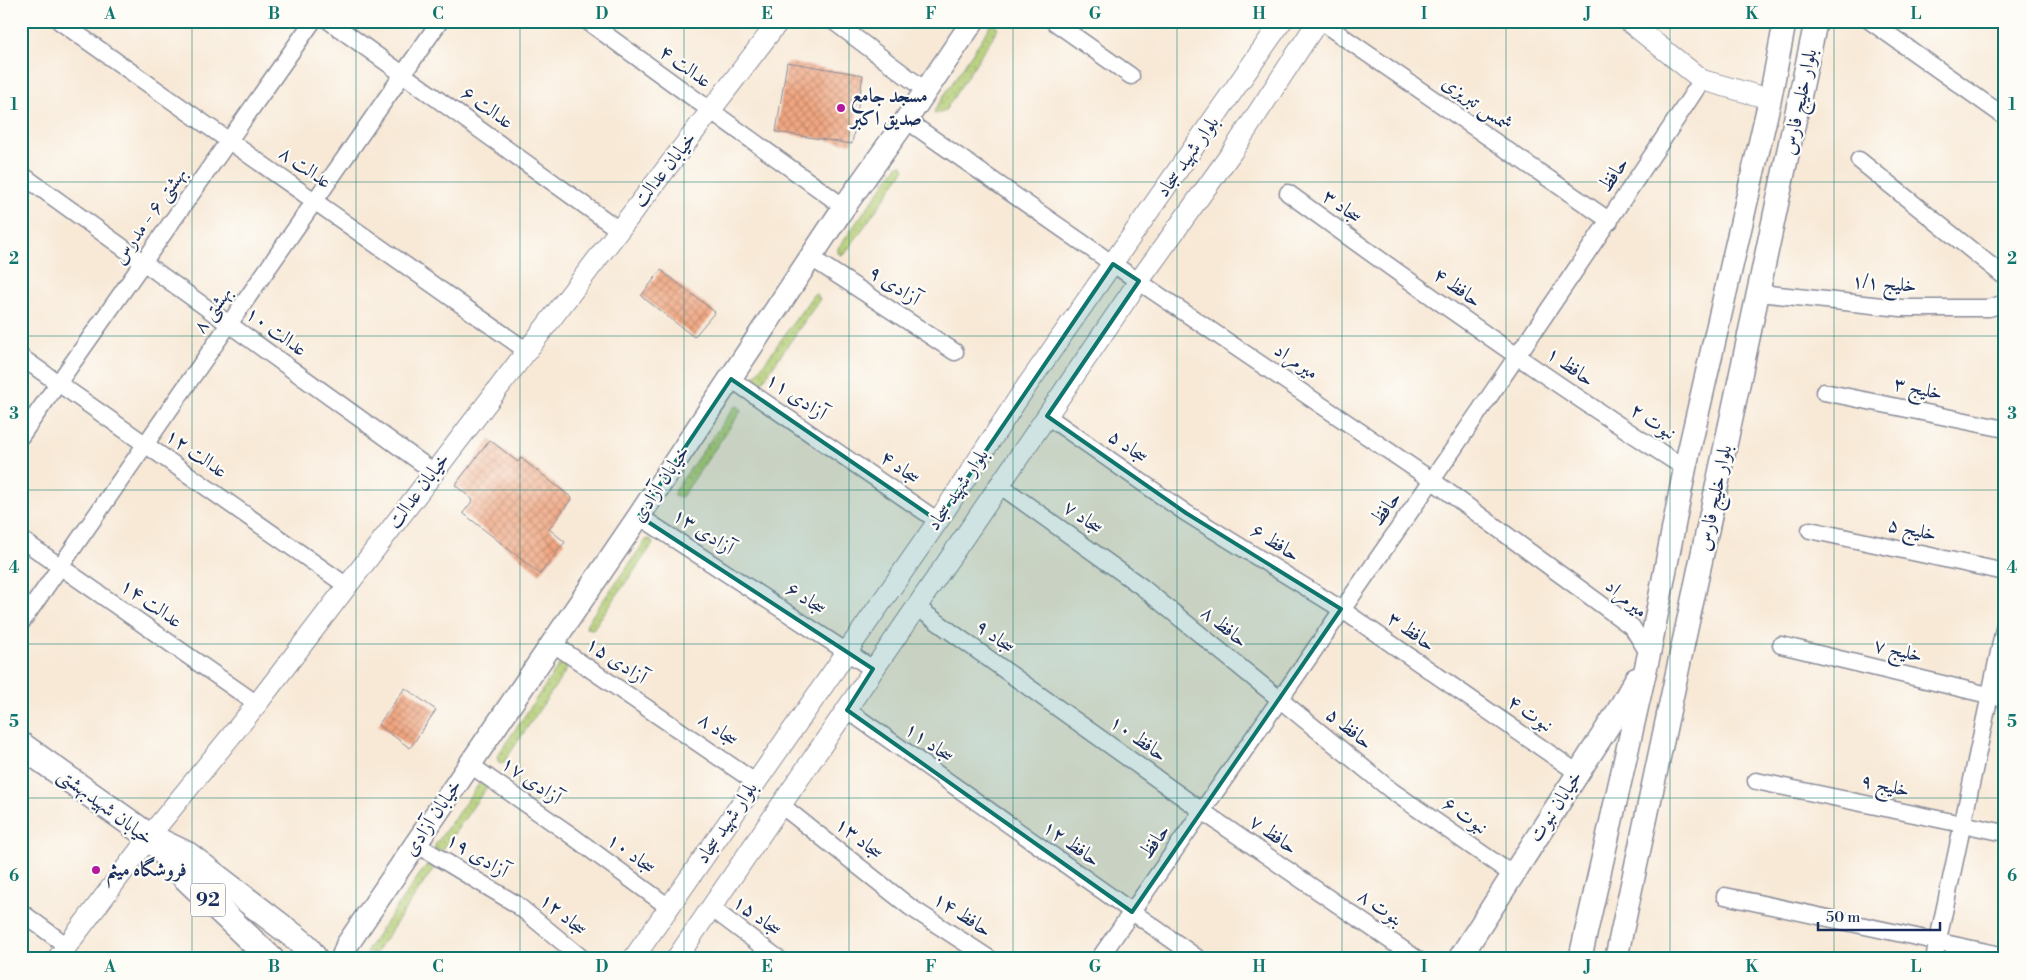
<svg xmlns="http://www.w3.org/2000/svg" width="2026" height="980" viewBox="0 0 2026 980" font-family="'Libre Bodoni',Amiri,serif">
  <style>
    .garden { fill: url(#garden-dots); stroke: #667e68 }
    .building { fill: url(#building-cross-hatch) }
    .lines { fill: none; stroke-linecap: round; stroke-linejoin: round }
    .minor-casing { stroke: #8a8c9a; stroke-width: 19 }
    .tertiary-casing { stroke: #8a8c9a; stroke-width: 22 }
    .secondary-casing { stroke: #8a8c9a; stroke-width: 25 }
    .primary-casing { stroke: #8a8c9a; stroke-width: 28 }
    .minor { stroke: #fff; stroke-width: 16 }
    .tertiary { stroke: #fff; stroke-width: 20 }
    .secondary { stroke: #fff; stroke-width: 22 }
    .primary { stroke: #fff; stroke-width: 25 }
    .marked { fill: #0f766e; fill-opacity: 0.2; stroke: #0f766e; stroke-width: 4; stroke-linejoin: round }
    .grid { fill: none; stroke: #0f766e; stroke-width: 1; stroke-opacity: 0.55 }
    .poi-dot { fill: #b5179e; stroke: #fdfcf7; stroke-width: 2 }
    .labels { text-anchor: middle; dominant-baseline: central; stroke-width: 4.5; stroke-linejoin: round; paint-order: stroke }
    .shield { fill: #fdfcf7; stroke: #5f6c8c; stroke-width: 1 }
    .shield-label { font-size: 19px; font-weight: bold; fill: #1b2f5e }
    .street-label { font-size: 20px; fill: #1b2f5e; stroke: #fdfcf7 }
    .poi-label { font-size: 20px; font-weight: bold; fill: #1b2f5e; stroke: #fdfcf7; text-anchor: start }
    .neatline { fill: none; stroke: #0f766e; stroke-width: 2 }
    .grid-label { font-size: 16px; text-anchor: middle; font-weight: bold; fill: #0f766e }
  </style>
  <defs>
    <pattern id="garden-dots" width="8" height="8" patternUnits="userSpaceOnUse" patternTransform="scale(1.25)"><rect width="8" height="8" fill="#b2cc72"/><path d="M2 2h.1M6 6h.1" fill="none" stroke="#90a661" stroke-width="1.8" stroke-linecap="round"/></pattern>
    <pattern id="building-cross-hatch" width="8" height="8" patternUnits="userSpaceOnUse" patternTransform="scale(1.25)"><rect width="8" height="8" fill="#f1a680"/><path d="M0 0l8 8M0 8l8-8" fill="none" stroke="#c2886c"/></pattern>
  </defs>
  <rect width="100%" height="100%" fill="#fdfcf7"/>
  <filter id="ink" filterUnits="userSpaceOnUse"><feTurbulence type="fractalNoise" baseFrequency=".02" numOctaves="2"/><feDisplacementMap in="SourceGraphic" scale="10" xChannelSelector="R" yChannelSelector="G"/><feConvolveMatrix kernelMatrix="1 2 1 2 8 2 1 2 1" color-interpolation-filters="sRGB"/></filter>
  <filter id="wash" filterUnits="userSpaceOnUse"><feTurbulence type="fractalNoise" baseFrequency=".0096" numOctaves="4" result="noise"/><feDisplacementMap in="SourceGraphic" scale="20" xChannelSelector="R" yChannelSelector="G"/><feGaussianBlur stdDeviation="1.12" result="paint"/><feColorMatrix in="noise" values="0 0 0 0 0 0 0 0 0 0 0 0 0 0 0 0 0 1.4 0 .05"/><feComposite in="paint" operator="in"/></filter>
  <g filter="url(#wash)">
    <rect width="100%" height="100%" fill="#f8e9d7"/>
    <g class="garden">
      <path d="M 995,24 L 998,29 L 944,112 L 934,114 L 935,109 L 991,25 Z"/>
      <path d="M 902,164 L 905,169 L 845,254 L 841,255 L 838,253 L 838,248 L 898,165 Z"/>
      <path d="M 817,294 L 820,299 L 760,385 L 752,383 L 753,379 L 813,295 Z"/>
      <path d="M 738,406 L 741,411 L 682,497 L 674,495 L 675,490 L 734,407 Z"/>
      <path d="M 650,539 L 653,544 L 593,629 L 586,628 L 587,623 L 646,540 Z"/>
      <path d="M 564,664 L 567,669 L 504,762 L 499,763 L 497,757 L 500,752 L 559,665 Z"/>
      <path d="M 481,781 L 488,782 L 487,787 L 442,851 L 434,850 L 435,845 Z"/>
      <path d="M 432,863 L 434,868 L 375,954 L 367,952 L 368,948 L 427,864 Z"/>
    </g>
    <g id="blocks">
      <g class="building">
        <path d="M 787,62 L 863,75 L 852,144 L 776,132 Z"/>
        <path d="M 661,270 L 715,312 L 694,337 L 641,296 Z"/>
        <path d="M 490,440 L 518,462 L 521,458 L 572,498 L 549,529 L 565,542 L 540,574 L 463,513 L 473,500 L 455,485 Z"/>
        <path d="M 405,688 L 436,710 L 410,748 L 378,725 Z"/>
      </g>
    </g>
  </g>
  <g filter="url(#ink)">
    <use href="#blocks" fill-opacity="0" stroke="#8a8c9a" stroke-width="1"/>
    <g class="lines">
      <defs>
        <g id="minor">
          <path d="M 59,21 L 527,351"/>
          <path d="M 329,21 L 619,230"/>
          <path d="M 587,21 L 844,207"/>
          <path d="M 833,21 L 925,90"/>
          <path d="M 1053,21 L 1131,76"/>
          <path d="M 1320,21 L 1610,221"/>
          <path d="M 1870,21 L 2005,117"/>
          <path d="M 906,120 L 1113,264 L 1433,481 L 1632,627 L 1649,654"/>
          <path d="M 1859,160 L 2005,277"/>
          <path d="M 21,174 L 434,472"/>
          <path d="M 1288,193 C 1418,288 1549,381 1685,468"/>
          <path d="M 810,257 L 955,352"/>
          <path d="M 1759,293 L 1901,308 L 1989,308 L 2005,303"/>
          <path d="M 21,357 L 347,586"/>
          <path d="M 731,379 L 938,521"/>
          <path d="M 1824,392 L 2005,429"/>
          <path d="M 1047,416 L 1186,513 L 1341,609 L 1578,773"/>
          <path d="M 21,436 L 313,21"/>
          <path d="M 998,484 L 1142,587 L 1392,791 L 1513,875"/>
          <path d="M 639,516 L 873,669"/>
          <path d="M 1810,530 L 2005,572"/>
          <path d="M 21,539 L 257,704"/>
          <path d="M 915,606 L 1202,811 L 1417,959"/>
          <path d="M 21,623 L 440,21"/>
          <path d="M 552,643 L 755,782"/>
          <path d="M 1781,645 L 2005,699"/>
          <path d="M 847,710 L 1199,959"/>
          <path d="M 469,764 L 568,833 L 670,908"/>
          <path d="M 1756,781 L 2005,833"/>
          <path d="M 781,805 L 910,907 L 990,959"/>
          <path d="M 416,844 L 516,904 L 583,959"/>
          <path d="M 1725,896 L 2005,956"/>
          <path d="M 710,907 L 779,959"/>
          <path d="M 21,912 L 67,946"/>
          <path d="M 1099,959 C 1302,667 1507,377 1702,80"/>
          <path d="M 1934,959 L 2005,624"/>
        </g>
        <g id="tertiary">
          <path d="M 1628,21 L 1702,80 L 1770,99"/>
          <path d="M 57,959 L 156,828 L 257,704 L 779,21"/>
          <path d="M 633,959 L 938,521 L 1019,397 L 1282,21"/>
          <path d="M 676,959 L 1139,281 L 1232,152 L 1318,21"/>
        </g>
        <g id="secondary">
          <path d="M 342,959 L 347,945 L 639,516 L 844,207 L 906,120 L 973,21"/>
          <path d="M 1459,959 L 1618,711 L 1636,679"/>
          <path d="M 1580,959 L 1649,654 L 1685,468 L 1770,99 L 1785,21"/>
          <path d="M 1616,959 L 1816,21"/>
        </g>
        <g id="primary">
          <path d="M 21,745 L 150,837 L 185,877 L 271,959"/>
          <path d="M 157,840 L 188,855 L 295,937 L 306,946 L 315,959"/>
        </g>
      </defs>
      <use href="#minor" class="minor-casing"/>
      <use href="#tertiary" class="tertiary-casing"/>
      <use href="#secondary" class="secondary-casing"/>
      <use href="#primary" class="primary-casing"/>
      <use href="#minor" class="minor"/>
      <use href="#tertiary" class="tertiary"/>
      <use href="#secondary" class="secondary"/>
      <use href="#primary" class="primary"/>
    </g>
  </g>
  <path class="marked" d="M 1113,264 L 1139,281 L 1047,416 L 1186,513 L 1341,609 L 1132,912 L 847,710 L 873,669 L 639,516 L 731,379 L 938,521 Z"/>
  <path class="grid" d="M 192,21 L 192,959M 356,21 L 356,959M 520,21 L 520,959M 684,21 L 684,959M 849,21 L 849,959M 1013,21 L 1013,959M 1177,21 L 1177,959M 1342,21 L 1342,959M 1506,21 L 1506,959M 1670,21 L 1670,959M 1834,21 L 1834,959M 21,182 L 2005,182M 21,336 L 2005,336M 21,490 L 2005,490M 21,644 L 2005,644M 21,798 L 2005,798"/>
  <g class="poi-dot">
    <circle cx="841" cy="108" r="5"/>
    <circle cx="96" cy="870" r="5"/>
  </g>
  <g class="labels">
    <rect class="shield" x="190.5" y="883.5" width="35" height="33" rx="4"/>
    <g class="shield-label">
      <text x="208" y="900">92</text>
    </g>
    <g class="street-label">
      <text transform="translate(685 67) rotate(36)">عدالت ۴</text>
      <text transform="translate(1800 102) rotate(-78)">بلوار خلیج فارس</text>
      <text transform="translate(1477 104) rotate(35)">شمس تبریزی</text>
      <text transform="translate(487 108) rotate(36)">عدالت ۶</text>
      <text transform="translate(1188 157) rotate(-55)">بلوار شهید سجاد</text>
      <text transform="translate(305 168) rotate(35)">عدالت ۸</text>
      <text transform="translate(665 170) rotate(-52)">خیابان عدالت</text>
      <text transform="translate(1614 175) rotate(-57)">حافظ</text>
      <text transform="translate(1342 207) rotate(36)">سجاد ۳</text>
      <text transform="translate(150 216) rotate(-55)">بهشتی ۶ - مدرس</text>
      <text transform="translate(1884 284) rotate(4)">خلیج ۱/۱</text>
      <text transform="translate(894 286) rotate(33)">آزادی ۹</text>
      <text transform="translate(1457 288) rotate(35)">حافظ ۴</text>
      <text transform="translate(213 310) rotate(-55)">بهشتی ۸</text>
      <text transform="translate(276 332) rotate(36)">عدالت ۱۰</text>
      <text transform="translate(1296 362) rotate(34)">میرمراد</text>
      <text transform="translate(1570 367) rotate(35)">حافظ ۱</text>
      <text transform="translate(1918 389) rotate(12)">خلیج ۳</text>
      <text transform="translate(796 397) rotate(34)">آزادی ۱۱</text>
      <text transform="translate(1653 422) rotate(33)">نبوت ۲</text>
      <text transform="translate(1128 447) rotate(35)">سجاد ۵</text>
      <text transform="translate(196 454) rotate(35)">عدالت ۱۲</text>
      <text transform="translate(900 468) rotate(35)">سجاد ۴</text>
      <text transform="translate(661 484) rotate(-56)">خیابان آزادی</text>
      <text transform="translate(958 490) rotate(-56)">بلوار شهید سجاد</text>
      <text transform="translate(419 491) rotate(-53)">خیابان عدالت</text>
      <text transform="translate(1715 498) rotate(-78)">بلوار خلیج فارس</text>
      <text transform="translate(1386 509) rotate(-54)">حافظ</text>
      <text transform="translate(1083 518) rotate(35)">سجاد ۷</text>
      <text transform="translate(1912 530) rotate(12)">خلیج ۵</text>
      <text transform="translate(703 532) rotate(33)">آزادی ۱۳</text>
      <text transform="translate(1275 543) rotate(32)">حافظ ۶</text>
      <text transform="translate(806 599) rotate(33)">سجاد ۶</text>
      <text transform="translate(1626 599) rotate(40)">میرمراد</text>
      <text transform="translate(151 604) rotate(35)">عدالت ۱۴</text>
      <text transform="translate(1224 627) rotate(39)">حافظ ۸</text>
      <text transform="translate(1411 632) rotate(35)">حافظ ۳</text>
      <text transform="translate(995 637) rotate(36)">سجاد ۹</text>
      <text transform="translate(1898 651) rotate(13)">خلیج ۷</text>
      <text transform="translate(616 661) rotate(34)">آزادی ۱۵</text>
      <text transform="translate(1530 714) rotate(34)">نبوت ۴</text>
      <text transform="translate(1349 729) rotate(39)">حافظ ۵</text>
      <text transform="translate(718 730) rotate(35)">سجاد ۸</text>
      <text transform="translate(1138 739) rotate(35)">حافظ ۱۰</text>
      <text transform="translate(929 743) rotate(35)">سجاد ۱۱</text>
      <text transform="translate(531 781) rotate(35)">آزادی ۱۷</text>
      <text transform="translate(1885 786) rotate(12)">خلیج ۹</text>
      <text transform="translate(105 807) rotate(37)">خیابان شهیدبهشتی</text>
      <text transform="translate(1556 807) rotate(-57)">خیابان نبوت</text>
      <text transform="translate(1465 816) rotate(35)">نبوت ۶</text>
      <text transform="translate(433 818) rotate(-56)">خیابان آزادی</text>
      <text transform="translate(727 823) rotate(-56)">بلوار شهید سجاد</text>
      <text transform="translate(1273 835) rotate(35)">حافظ ۷</text>
      <text transform="translate(859 839) rotate(38)">سجاد ۱۳</text>
      <text transform="translate(1155 842) rotate(-55)">حافظ</text>
      <text transform="translate(1071 844) rotate(35)">حافظ ۱۲</text>
      <text transform="translate(631 854) rotate(36)">سجاد ۱۰</text>
      <text transform="translate(477 856) rotate(31)">آزادی ۱۹</text>
      <text transform="translate(1380 908) rotate(34)">بنوت ۸</text>
      <text transform="translate(563 915) rotate(39)">سجاد ۱۲</text>
      <text transform="translate(962 915) rotate(33)">حافظ ۱۴</text>
      <text transform="translate(757 916) rotate(36)">سجاد ۱۵</text>
    </g>
    <g class="poi-label">
      <text x="851" y="96">مسجد جامع<tspan x="851" dy="23">صدیق اکبر</tspan></text>
      <text x="106" y="870">فروشگاه میثم</text>
    </g>
  </g>
  <rect width="2026" height="980" fill="none" stroke="#fdfcf7" stroke-width="55"/>
  <path d="M1818 922v8h122v-8" fill="none" stroke="#1b2f5e" stroke-width="2.5"/>
  <text x="1826" y="922" font-size="15" fill="#1b2f5e" stroke="#fdfcf7" stroke-width="4" paint-order="stroke">50 m</text>
  <rect x="28" y="28" width="1970" height="924" class="neatline"/>
  <g class="grid-label">
    <text x="110" y="19">A</text>
    <text x="274" y="19">B</text>
    <text x="438" y="19">C</text>
    <text x="602" y="19">D</text>
    <text x="767" y="19">E</text>
    <text x="931" y="19">F</text>
    <text x="1095" y="19">G</text>
    <text x="1259" y="19">H</text>
    <text x="1424" y="19">I</text>
    <text x="1588" y="19">J</text>
    <text x="1752" y="19">K</text>
    <text x="1916" y="19">L</text>
    <text x="14" y="110">1</text>
    <text x="2012" y="110">1</text>
    <text x="14" y="264">2</text>
    <text x="2012" y="264">2</text>
    <text x="14" y="419">3</text>
    <text x="2012" y="419">3</text>
    <text x="14" y="573">4</text>
    <text x="2012" y="573">4</text>
    <text x="14" y="727">5</text>
    <text x="2012" y="727">5</text>
    <text x="14" y="881">6</text>
    <text x="2012" y="881">6</text>
    <text x="110" y="972">A</text>
    <text x="274" y="972">B</text>
    <text x="438" y="972">C</text>
    <text x="602" y="972">D</text>
    <text x="767" y="972">E</text>
    <text x="931" y="972">F</text>
    <text x="1095" y="972">G</text>
    <text x="1259" y="972">H</text>
    <text x="1424" y="972">I</text>
    <text x="1588" y="972">J</text>
    <text x="1752" y="972">K</text>
    <text x="1916" y="972">L</text>
  </g>
</svg>
